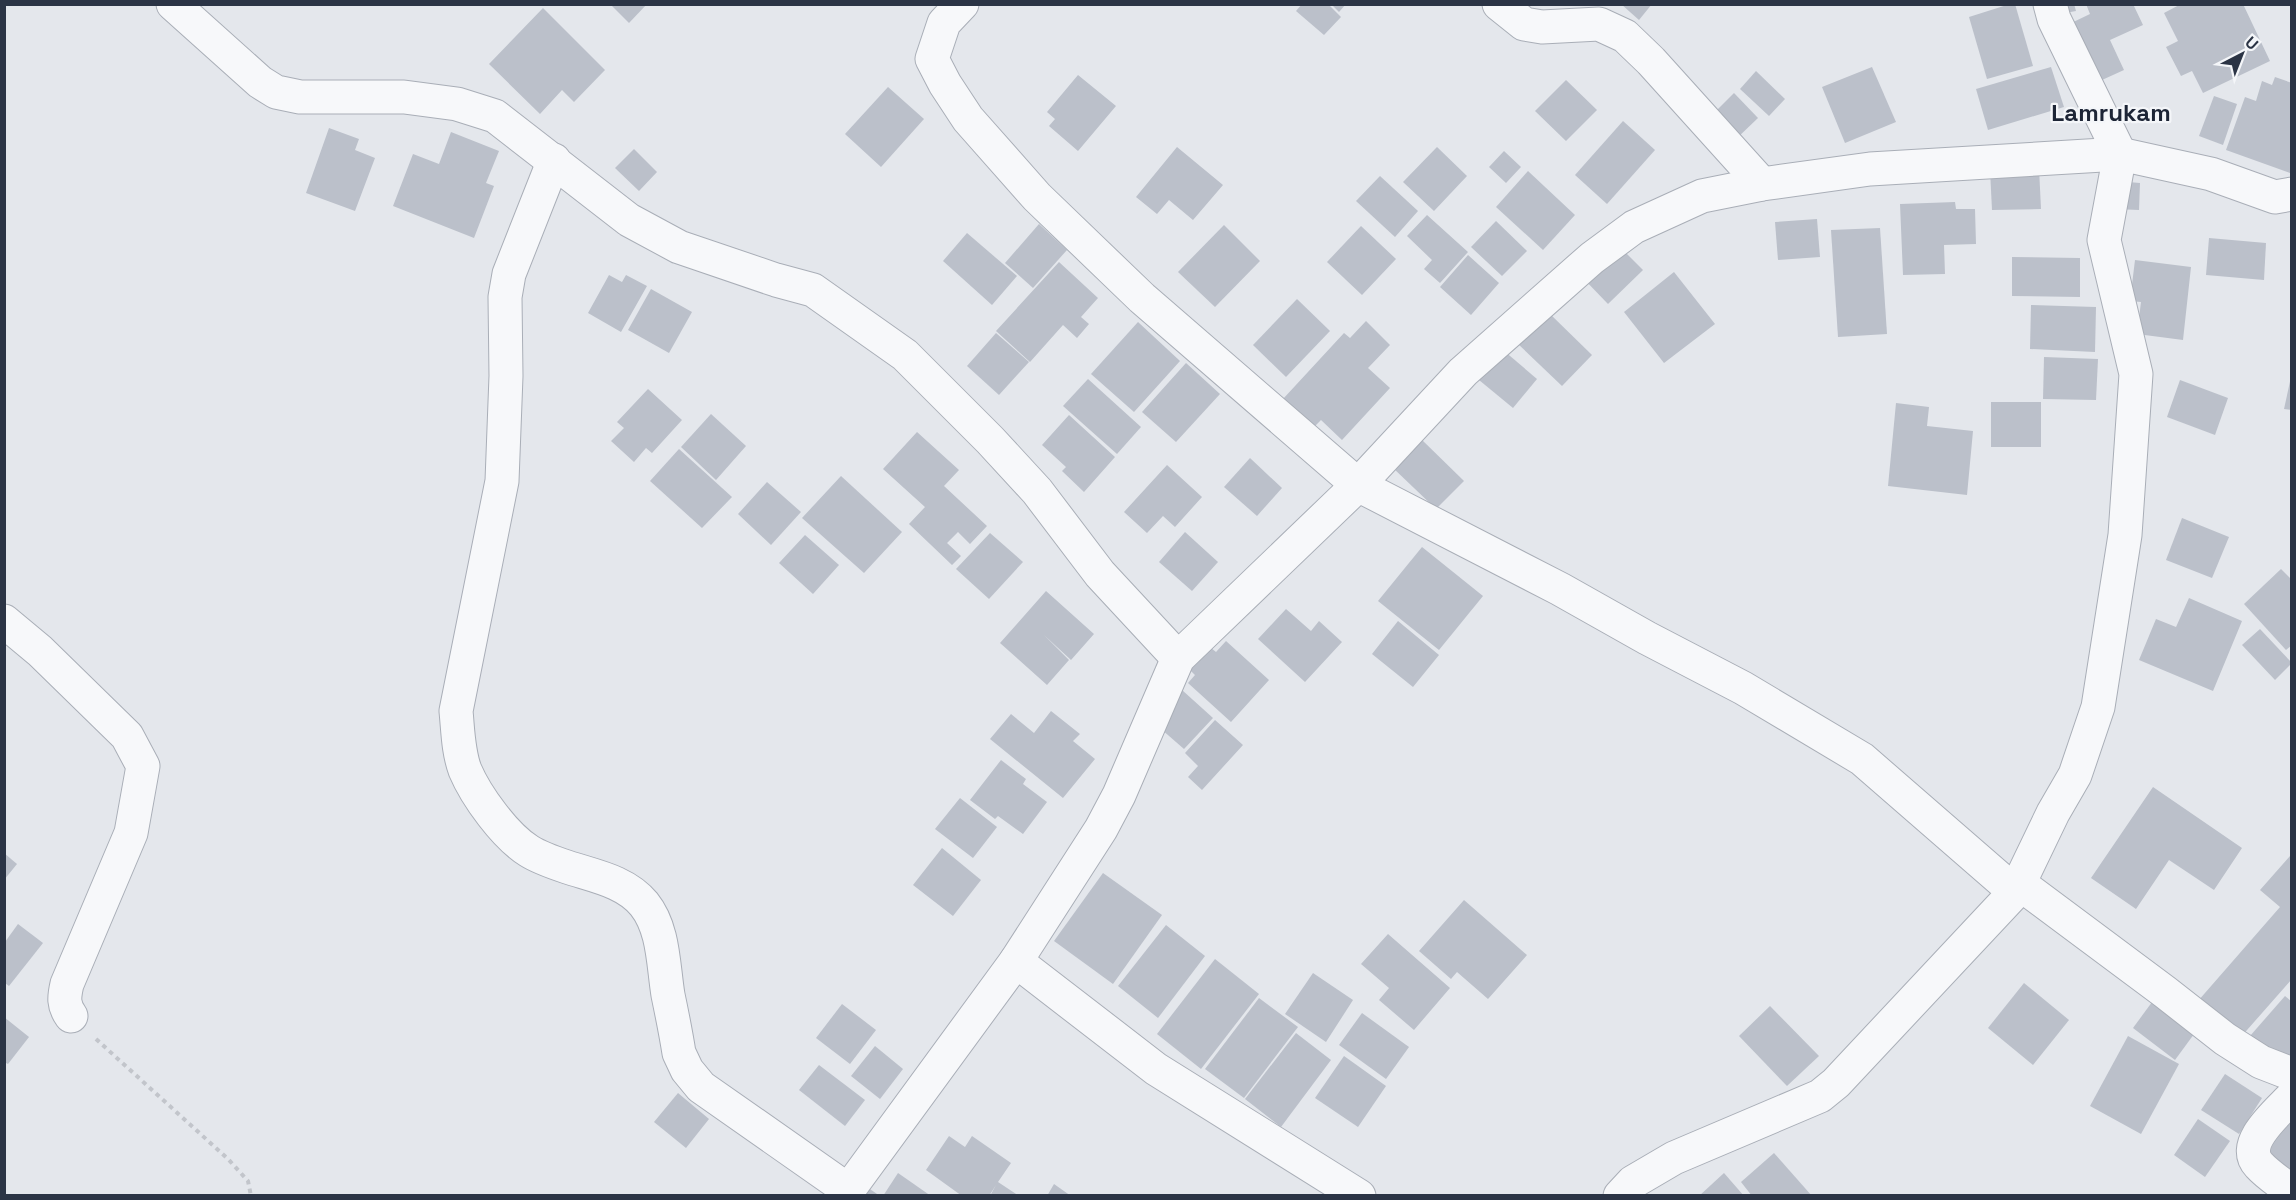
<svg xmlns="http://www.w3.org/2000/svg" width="2296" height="1200" viewBox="0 0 2296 1200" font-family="'Space Grotesk',sans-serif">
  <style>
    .building { fill: #bbc0ca }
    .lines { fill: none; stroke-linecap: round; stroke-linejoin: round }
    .minor-casing { stroke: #a9aeb7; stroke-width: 35 }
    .path { stroke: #c2c5cb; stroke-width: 4; stroke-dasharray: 4.5 4.5; stroke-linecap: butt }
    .minor { stroke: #f7f8fa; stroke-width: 33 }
    .labels { text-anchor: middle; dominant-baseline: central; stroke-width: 4.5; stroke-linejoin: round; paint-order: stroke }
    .quarter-label { font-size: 24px; font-weight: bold; fill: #1d2536; stroke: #f4f6f9 }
  </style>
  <rect width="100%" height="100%" fill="#e4e7ec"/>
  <g class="building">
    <path d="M 610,4 L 647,4 L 629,23 Z"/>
    <path d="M 1302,4 L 1328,4 L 1341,17 L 1324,35 L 1296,11 Z"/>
    <path d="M 1331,4 L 1346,4 L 1339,12 Z"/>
    <path d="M 1621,4 L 1652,4 L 1639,20 Z"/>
    <path d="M 2010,4 L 2015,4 L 2033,66 L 1987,79 L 1969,17 Z"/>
    <path d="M 2052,4 L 2074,4 L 2076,11 L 2054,15 Z"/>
    <path d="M 2086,4 L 2133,4 L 2143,25 L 2110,40 L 2124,70 L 2091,85 L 2063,27 L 2090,14 Z"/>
    <path d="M 2181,4 L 2243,4 L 2270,61 L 2203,93 L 2192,71 L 2181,76 L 2166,47 L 2178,41 L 2164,13 Z"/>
    <path d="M 543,8 L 605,70 L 574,102 L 562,90 L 540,114 L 489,64 Z"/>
    <path d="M 1872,67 L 1896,122 L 1845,143 L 1822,87 Z"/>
    <path d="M 2051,67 L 2064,107 L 1988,130 L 1976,89 Z"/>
    <path d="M 1756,71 L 1785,99 L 1769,116 L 1740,89 Z"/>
    <path d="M 1078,75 L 1116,106 L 1078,151 L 1049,126 L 1055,119 L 1047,112 Z"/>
    <path d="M 2275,77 L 2292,83 L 2290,173 L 2226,150 L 2245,97 L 2256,101 L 2262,81 L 2272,85 Z"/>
    <path d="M 1566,80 L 1597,110 L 1566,141 L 1535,111 Z"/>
    <path d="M 888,87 L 924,119 L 881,167 L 845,134 Z"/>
    <path d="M 1734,93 L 1758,118 L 1735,140 L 1712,115 Z"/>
    <path d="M 2214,96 L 2237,104 L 2223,145 L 2199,136 Z"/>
    <path d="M 1623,121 L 1655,150 L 1607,204 L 1575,175 Z"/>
    <path d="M 329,128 L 359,139 L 355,150 L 375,158 L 355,211 L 306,193 Z"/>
    <path d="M 451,132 L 499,151 L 486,183 L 494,186 L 474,238 L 393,206 L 413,154 L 439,164 Z"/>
    <path d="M 1177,147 L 1223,185 L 1193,220 L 1169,200 L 1157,214 L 1136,197 Z"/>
    <path d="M 1437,147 L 1467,176 L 1434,211 L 1403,182 Z"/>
    <path d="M 634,149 L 657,172 L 639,191 L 615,168 Z"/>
    <path d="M 1504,151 L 1521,167 L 1506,183 L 1489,167 Z"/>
    <path d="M 2039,168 L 2041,209 L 1992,210 L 1990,170 Z"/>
    <path d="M 1528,171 L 1575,215 L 1543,250 L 1496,207 Z"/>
    <path d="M 1380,176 L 1418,211 L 1395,237 L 1356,201 Z"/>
    <path d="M 2116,181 L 2140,183 L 2139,210 L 2115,209 Z"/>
    <path d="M 1955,202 L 1956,209 L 1975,209 L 1976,244 L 1944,245 L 1945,274 L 1903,275 L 1900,204 Z"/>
    <path d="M 1427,215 L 1468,252 L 1440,283 L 1424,269 L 1432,260 L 1407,236 Z"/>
    <path d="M 1817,219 L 1820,257 L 1778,260 L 1775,222 Z"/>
    <path d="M 1496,221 L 1527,251 L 1502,276 L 1471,247 Z"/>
    <path d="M 1039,224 L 1067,250 L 1033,288 L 1005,263 Z"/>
    <path d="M 1224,225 L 1260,261 L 1215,307 L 1178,272 Z"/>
    <path d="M 1361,226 L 1396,259 L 1362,295 L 1327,262 Z"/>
    <path d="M 1880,228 L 1887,334 L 1838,337 L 1831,230 Z"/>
    <path d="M 967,233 L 1017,276 L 992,305 L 943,261 Z"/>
    <path d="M 2209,238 L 2266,243 L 2264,280 L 2206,275 Z"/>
    <path d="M 1617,244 L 1643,270 L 1608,304 L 1582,277 Z"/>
    <path d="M 1468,255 L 1499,283 L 1471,315 L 1440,287 Z"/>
    <path d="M 2012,257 L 2080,258 L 2080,297 L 2012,296 Z"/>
    <path d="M 2135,260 L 2191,267 L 2183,340 L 2137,334 L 2141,302 L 2130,301 Z"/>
    <path d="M 1059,262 L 1098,298 L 1081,317 L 1089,324 L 1077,338 L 1063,325 L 1030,362 L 996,331 Z"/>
    <path d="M 1674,272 L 1715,324 L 1664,363 L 1624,312 Z"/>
    <path d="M 609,275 L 622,282 L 626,275 L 647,286 L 621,332 L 588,313 Z"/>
    <path d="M 651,289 L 692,312 L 669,353 L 628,330 Z"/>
    <path d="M 1297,299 L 1330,331 L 1286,377 L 1253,345 Z"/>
    <path d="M 2031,305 L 2096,307 L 2095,352 L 2030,349 Z"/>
    <path d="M 1548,312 L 1592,355 L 1562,386 L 1517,343 Z"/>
    <path d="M 1366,321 L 1390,345 L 1368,368 L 1390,388 L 1342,440 L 1321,420 L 1314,427 L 1283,399 L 1344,333 L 1350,338 Z"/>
    <path d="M 1138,322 L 1180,361 L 1134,412 L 1091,374 Z"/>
    <path d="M 996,333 L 1029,362 L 999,395 L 967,366 Z"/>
    <path d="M 1503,350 L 1537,379 L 1513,408 L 1479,380 Z"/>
    <path d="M 2044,357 L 2098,359 L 2096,400 L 2043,399 Z"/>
    <path d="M 1186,363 L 1220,394 L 1176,442 L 1142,412 Z"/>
    <path d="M 2291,377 L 2292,378 L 2292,410 L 2284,409 Z"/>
    <path d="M 1088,379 L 1141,427 L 1117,454 L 1063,406 Z"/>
    <path d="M 2180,380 L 2228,398 L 2215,435 L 2167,417 Z"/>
    <path d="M 648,389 L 682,420 L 652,453 L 646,448 L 634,462 L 611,441 L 624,428 L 617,422 Z"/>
    <rect x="1991" y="402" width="50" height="45"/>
    <path d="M 1896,403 L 1929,407 L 1927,426 L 1973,431 L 1967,495 L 1888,486 Z"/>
    <path d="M 711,414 L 746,446 L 716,480 L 681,447 Z"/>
    <path d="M 1069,415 L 1115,457 L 1084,492 L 1062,471 L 1066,467 L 1042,445 Z"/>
    <path d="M 917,432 L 959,470 L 944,486 L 987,526 L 970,544 L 958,532 L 947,543 L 961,556 L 952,565 L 909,524 L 925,507 L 883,469 Z"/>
    <path d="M 1420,438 L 1464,481 L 1436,509 L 1392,467 Z"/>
    <path d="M 679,449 L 732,497 L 702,528 L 650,481 Z"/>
    <path d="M 1250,458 L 1282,488 L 1257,516 L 1224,487 Z"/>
    <path d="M 1167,465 L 1202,497 L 1175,527 L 1163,516 L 1147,533 L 1124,512 Z"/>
    <path d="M 841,476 L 902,532 L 864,573 L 802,518 Z"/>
    <path d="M 767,482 L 801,512 L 771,545 L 738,514 Z"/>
    <path d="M 2182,518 L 2229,537 L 2212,578 L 2166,560 Z"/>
    <path d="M 1185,532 L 1218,562 L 1192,591 L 1159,562 Z"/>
    <path d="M 990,533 L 1023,562 L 989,599 L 956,569 Z"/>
    <path d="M 805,535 L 839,565 L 813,594 L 779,563 Z"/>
    <path d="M 1422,547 L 1483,596 L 1439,650 L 1378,601 Z"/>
    <path d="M 2281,569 L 2292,580 L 2292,645 L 2286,650 L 2244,604 Z"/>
    <path d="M 1046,591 L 1094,634 L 1071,660 L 1044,635 L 1069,660 L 1047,685 L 1000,643 Z"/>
    <path d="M 2189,598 L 2242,621 L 2213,691 L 2139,660 L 2156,619 L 2176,627 Z"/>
    <path d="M 1286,609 L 1311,631 L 1319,621 L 1342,642 L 1305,682 L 1258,639 Z"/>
    <path d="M 1398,621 L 1439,655 L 1413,687 L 1372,654 Z"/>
    <path d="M 2260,629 L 2292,663 L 2275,680 L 2242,645 Z"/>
    <path d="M 1226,641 L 1269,680 L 1231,722 L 1188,683 L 1195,675 L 1190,670 L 1211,648 L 1216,652 Z"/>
    <path d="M 1182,690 L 1213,718 L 1184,749 L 1153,722 Z"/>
    <path d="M 1051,711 L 1080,734 L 1073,741 L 1095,759 L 1063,798 L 990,739 L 1011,714 L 1034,733 Z"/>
    <path d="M 1215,720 L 1243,745 L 1202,790 L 1188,777 L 1198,766 L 1185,753 Z"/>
    <path d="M 1001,760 L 1026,779 L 1023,784 L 1047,802 L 1023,834 L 998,816 L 995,819 L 970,800 Z"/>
    <path d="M 2153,787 L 2242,848 L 2214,890 L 2169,860 L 2136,909 L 2091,878 Z"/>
    <path d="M 960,798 L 997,827 L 973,858 L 935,829 Z"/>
    <path d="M 942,848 L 981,880 L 953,916 L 913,885 Z"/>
    <path d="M 4,853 L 17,864 L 4,880 Z"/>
    <path d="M 2290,856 L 2292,979 L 2240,1038 L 2198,1001 L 2280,907 L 2260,890 Z"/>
    <path d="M 1103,873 L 1162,915 L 1113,984 L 1054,941 Z"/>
    <path d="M 1464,900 L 1527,955 L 1488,999 L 1457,972 L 1451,979 L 1419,951 Z"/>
    <path d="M 18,924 L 43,943 L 9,986 L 5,983 L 5,942 Z"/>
    <path d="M 1166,925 L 1205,956 L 1158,1018 L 1118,986 Z"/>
    <path d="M 1388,934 L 1450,988 L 1414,1030 L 1379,1000 L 1389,988 L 1361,964 Z"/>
    <path d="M 1215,959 L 1259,994 L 1201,1069 L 1157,1034 Z"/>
    <path d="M 1313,973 L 1353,1000 L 1326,1042 L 1285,1014 Z"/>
    <path d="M 2024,983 L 2069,1020 L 2033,1065 L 1988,1028 Z"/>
    <path d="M 2285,996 L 2292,1002 L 2292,1069 L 2250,1036 Z"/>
    <path d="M 1259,998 L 1298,1027 L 1244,1098 L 1205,1069 Z"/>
    <path d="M 2155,998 L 2197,1030 L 2175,1060 L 2133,1028 Z"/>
    <path d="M 842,1004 L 876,1030 L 850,1064 L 816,1038 Z"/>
    <path d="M 1770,1006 L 1819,1056 L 1787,1086 L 1739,1036 Z"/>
    <path d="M 1362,1013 L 1409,1047 L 1386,1079 L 1339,1045 Z"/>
    <path d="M 4,1017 L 29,1037 L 8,1064 L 4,1062 Z"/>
    <path d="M 1296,1033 L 1331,1060 L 1281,1127 L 1245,1099 Z"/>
    <path d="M 2128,1036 L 2179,1064 L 2141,1134 L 2090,1106 Z"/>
    <path d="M 875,1046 L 903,1069 L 880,1099 L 851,1076 Z"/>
    <path d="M 1344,1056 L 1386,1086 L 1358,1127 L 1315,1098 Z"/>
    <path d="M 819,1065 L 865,1100 L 845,1126 L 799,1090 Z"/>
    <path d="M 2225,1074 L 2262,1098 L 2239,1134 L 2201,1110 Z"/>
    <path d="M 678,1093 L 709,1119 L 686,1148 L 654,1122 Z"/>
    <path d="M 2286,1116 L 2292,1120 L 2292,1175 L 2257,1160 Z"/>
    <path d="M 2198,1119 L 2230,1141 L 2205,1177 L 2174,1155 Z"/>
    <path d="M 949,1136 L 965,1147 L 972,1136 L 1011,1163 L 998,1182 L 1019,1196 L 990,1196 L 996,1185 L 989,1196 L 962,1196 L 926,1170 Z"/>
    <path d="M 1774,1153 L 1812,1196 L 1752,1196 L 1741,1182 Z"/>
    <path d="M 898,1173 L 931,1196 L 883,1196 Z"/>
    <path d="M 1724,1173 L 1744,1196 L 1699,1196 Z"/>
    <path d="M 1054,1184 L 1071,1196 L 1047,1196 Z"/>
    <path d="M 864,1185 L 880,1196 L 857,1196 Z"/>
  </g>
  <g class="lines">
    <defs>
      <g id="minor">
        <path d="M 173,4 L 260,82 L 276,92 L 300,97 L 404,97 L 457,104 L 495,116 L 629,220 L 679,247 L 776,280 L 813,290 L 905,355 L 990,440 L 1037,491 L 1100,574 L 1178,658"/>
        <path d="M 962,4 L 944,23 L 932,59 L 945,84 L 968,119 L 1037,197 L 1142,298 L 1358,485 L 1560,589 L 1647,638 L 1743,688 L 1862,759 L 2015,892"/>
        <path d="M 1499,4 L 1524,24 L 1542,27 L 1599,24 L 1625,36 L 1651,61 L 1762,184"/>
        <path d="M 554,160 L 509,274 L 505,297 L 506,376 L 502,481 L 456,711 C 458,731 458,751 465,770 C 476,796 505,836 529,851 C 540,858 555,863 567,867 C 594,876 625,881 644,904 C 664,929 663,964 668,995 C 672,1014 676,1034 679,1053 L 687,1070 L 701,1087 L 848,1190"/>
        <path d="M 4,621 L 40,651 L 127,736 L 143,766 L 131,833 L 67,984 C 64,997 63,1005 71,1016"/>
        <path d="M 2020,884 L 2165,992 L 2225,1039 L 2261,1062 L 2292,1074"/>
        <path d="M 1016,961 L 1156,1069 L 1359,1196"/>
        <path d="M 2292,1097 C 2277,1113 2239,1144 2259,1165 C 2268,1175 2281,1183 2292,1192"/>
        <path d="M 844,1196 L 1016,961 L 1101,829 L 1119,795 L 1178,658 L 1358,485 L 1463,372 L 1592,258 L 1634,227 L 1702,196 L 1762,184 L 1870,169 L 2120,154 L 2211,174 L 2275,197 L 2292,194"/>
        <path d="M 1620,1196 L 1633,1182 L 1674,1158 L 1820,1096 L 1836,1083 L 2015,892 L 2053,813 L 2075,775 L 2098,707 L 2125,535 L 2136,374 L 2104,240 L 2120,154 L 2054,19 L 2050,4"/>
      </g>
    </defs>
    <use href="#minor" class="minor-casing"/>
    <path class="path" d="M 96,1039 L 228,1159 L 248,1181 L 251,1196"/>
    <use href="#minor" class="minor"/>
  </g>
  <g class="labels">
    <g class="quarter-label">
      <text x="2111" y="112">Lamrukam</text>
    </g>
  </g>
  <rect width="2296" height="1200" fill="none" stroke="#2b3445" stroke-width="12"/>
  <g transform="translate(2242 54) rotate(42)" stroke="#f4f6f9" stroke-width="4.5" paint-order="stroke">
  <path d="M0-4.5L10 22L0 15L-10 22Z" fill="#2b3445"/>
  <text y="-9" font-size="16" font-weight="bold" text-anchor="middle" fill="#2b3445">U</text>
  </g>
</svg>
